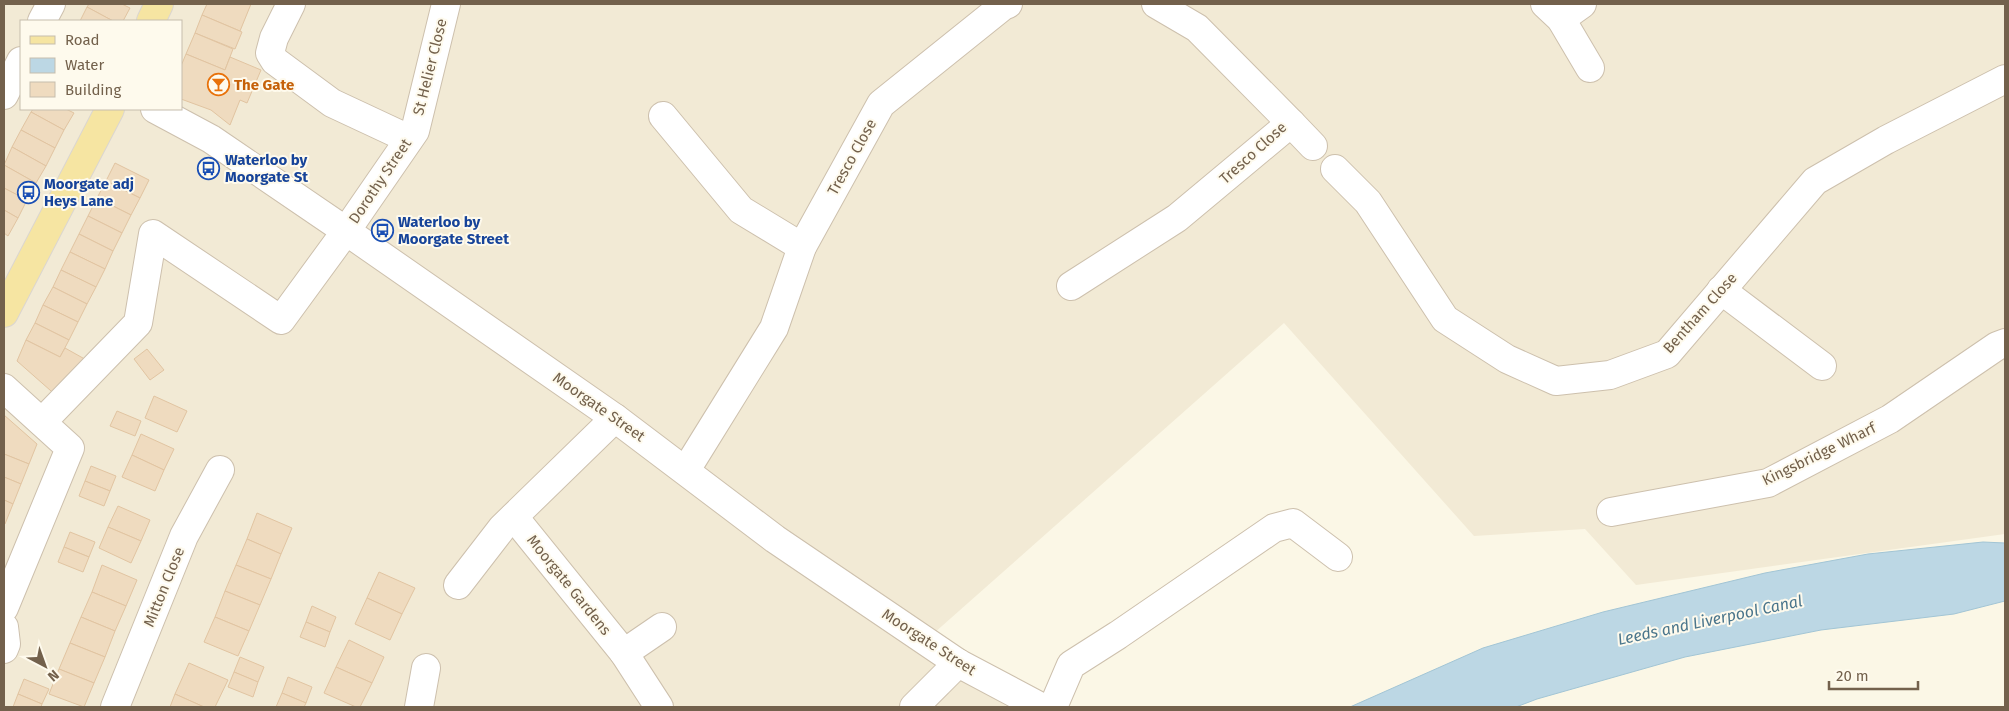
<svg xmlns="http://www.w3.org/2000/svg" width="2009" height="711" viewBox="0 0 2009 711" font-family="'Fira Sans',sans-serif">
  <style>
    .residential { fill: #f2ead5; fill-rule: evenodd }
    .water { fill: #bcd7e4; stroke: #a2c5d5 }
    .building { fill: #efdbbf; stroke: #e1c4a1 }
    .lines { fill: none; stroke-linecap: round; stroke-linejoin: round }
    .minor-casing { stroke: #cdc0ad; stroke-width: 30 }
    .major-casing { stroke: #dbd6d0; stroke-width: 30 }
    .minor { stroke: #fff; stroke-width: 28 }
    .major { stroke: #f6e5a2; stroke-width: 28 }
    .labels { text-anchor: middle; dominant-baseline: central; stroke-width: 4; stroke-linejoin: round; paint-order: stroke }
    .street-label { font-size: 15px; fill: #73614c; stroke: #fefaed }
    .food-label { font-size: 15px; font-weight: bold; fill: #c56008; stroke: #fefaed; text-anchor: start }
    .transit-label { font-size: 15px; font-weight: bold; fill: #164399; stroke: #fefaed; text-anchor: start }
    .water-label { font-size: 16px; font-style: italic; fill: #4b768c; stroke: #fefaed }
  </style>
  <rect width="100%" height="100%" fill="#fbf7e6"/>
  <path class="residential" d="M 4,4 L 2005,4 L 2005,534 L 1636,585 L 1585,529 L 1474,536 L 1284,323 L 916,649 L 1008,707 L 4,707 ZM 21,21 L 181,21 L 181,109 L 21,109 Z"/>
  <path class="water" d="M 1983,542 L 2005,543 L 2005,601 L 1954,614 L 1821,630 L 1685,657 L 1537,699 L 1516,707 L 1350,707 L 1483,648 L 1603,612 L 1765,573 L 1868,554 Z"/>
  <g class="building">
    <path d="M 89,4 L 122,4 L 130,8 L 123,21 L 113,21 L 87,7 Z"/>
    <path d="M 207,4 L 251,4 L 240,31 L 202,15 Z"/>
    <path d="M 87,7 L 113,21 L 80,21 Z"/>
    <path d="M 202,15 L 242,32 L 235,49 L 195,33 Z"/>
    <path d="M 195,33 L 233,49 L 225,70 L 186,54 Z"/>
    <path d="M 186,54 L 225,70 L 230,57 L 261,70 L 247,103 L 240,100 L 230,125 L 211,110 L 181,99 L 181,66 Z"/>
    <path d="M 33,109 L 66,109 L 74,113 L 64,130 L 31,112 Z"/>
    <path d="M 31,112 L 64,130 L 55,148 L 21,130 Z"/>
    <path d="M 21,130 L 55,148 L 46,166 L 12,147 Z"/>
    <path d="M 12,147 L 46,166 L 36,183 L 4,165 Z"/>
    <path d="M 115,163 L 149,180 L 140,198 L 106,181 Z"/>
    <path d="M 4,165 L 36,183 L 27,200 L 4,188 Z"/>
    <path d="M 106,181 L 140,198 L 131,215 L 97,198 Z"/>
    <path d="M 4,188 L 27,200 L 18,218 L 4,210 Z"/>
    <path d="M 97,198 L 131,215 L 122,233 L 88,216 Z"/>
    <path d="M 4,210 L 18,218 L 8,236 L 4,233 Z"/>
    <path d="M 88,216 L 122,233 L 113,251 L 79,234 Z"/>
    <path d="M 79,234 L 113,251 L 105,269 L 70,252 Z"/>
    <path d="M 70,252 L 105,269 L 96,287 L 61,270 Z"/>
    <path d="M 61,270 L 96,287 L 87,304 L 53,287 Z"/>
    <path d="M 53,287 L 87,304 L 78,322 L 43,305 Z"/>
    <path d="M 43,305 L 78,322 L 69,340 L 35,323 Z"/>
    <path d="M 35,323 L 69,340 L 60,357 L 26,340 Z"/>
    <path d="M 26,340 L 60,357 L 65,348 L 90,362 L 59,398 L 17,361 Z"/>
    <path d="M 147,349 L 164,370 L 150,380 L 134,359 Z"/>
    <path d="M 154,396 L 187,411 L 177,432 L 145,418 Z"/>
    <path d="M 117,411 L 141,421 L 135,436 L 110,426 Z"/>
    <path d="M 4,415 L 37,444 L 29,464 L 4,454 Z"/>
    <path d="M 141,434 L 174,449 L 164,470 L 132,455 Z"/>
    <path d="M 4,454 L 29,464 L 21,484 L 4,477 Z"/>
    <path d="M 132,455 L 164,470 L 155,491 L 122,477 Z"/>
    <path d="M 91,466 L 116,476 L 110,491 L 85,481 Z"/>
    <path d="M 4,477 L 21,484 L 13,504 L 4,500 Z"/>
    <path d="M 85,481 L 110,491 L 104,506 L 79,496 Z"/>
    <path d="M 4,500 L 13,504 L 5,524 L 4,523 Z"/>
    <path d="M 118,506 L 150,520 L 141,541 L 108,527 Z"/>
    <path d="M 257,513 L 292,528 L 281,554 L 247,539 Z"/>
    <path d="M 108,527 L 141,541 L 131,563 L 99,548 Z"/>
    <path d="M 70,532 L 95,542 L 89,557 L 64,547 Z"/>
    <path d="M 247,539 L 281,554 L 271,579 L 236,565 Z"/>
    <path d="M 64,547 L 89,557 L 83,572 L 58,562 Z"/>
    <path d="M 102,565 L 137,580 L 126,606 L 92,592 Z"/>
    <path d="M 236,565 L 271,579 L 260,605 L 225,591 Z"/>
    <path d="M 379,572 L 415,588 L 402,614 L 367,598 Z"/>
    <path d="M 225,591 L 260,605 L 249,631 L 215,617 Z"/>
    <path d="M 92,592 L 126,606 L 115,631 L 81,617 Z"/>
    <path d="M 367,598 L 402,614 L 390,640 L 355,624 Z"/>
    <path d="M 312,606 L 336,617 L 330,632 L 306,622 Z"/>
    <path d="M 81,617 L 115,631 L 105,657 L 70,643 Z"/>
    <path d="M 215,617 L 249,631 L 238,656 L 204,642 Z"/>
    <path d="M 306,622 L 330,632 L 325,647 L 300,637 Z"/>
    <path d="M 349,640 L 384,657 L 372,683 L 336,667 Z"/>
    <path d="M 70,643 L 105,657 L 94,683 L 59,669 Z"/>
    <path d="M 240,657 L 264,667 L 258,682 L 234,672 Z"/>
    <path d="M 189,663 L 228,680 L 215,707 L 204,707 L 175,694 Z"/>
    <path d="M 336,667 L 372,683 L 360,707 L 356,707 L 324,693 Z"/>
    <path d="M 59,669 L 94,683 L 84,707 L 49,694 Z"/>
    <path d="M 234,672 L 258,682 L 253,697 L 228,687 Z"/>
    <path d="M 288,677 L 312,687 L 306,703 L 282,693 Z"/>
    <path d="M 24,679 L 49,689 L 42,704 L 18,694 Z"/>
    <path d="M 282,693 L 306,703 L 304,707 L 276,707 Z"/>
    <path d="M 18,694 L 42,704 L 41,707 L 13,707 Z"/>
    <path d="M 175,694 L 204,707 L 170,707 Z"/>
  </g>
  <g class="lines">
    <defs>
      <g id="minor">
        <path d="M 291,4 L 274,38 L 270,53 L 275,61 L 332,103 L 409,139"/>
        <path d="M 1545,4 L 1561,19 L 1590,68"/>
        <path d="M 1561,19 L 1582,4"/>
        <path d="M 42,21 L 51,4"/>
        <path d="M 4,95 L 21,61"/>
        <path d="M 155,109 L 211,139 L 346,231 L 615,418 L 775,539 L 958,663 L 1041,707"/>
        <path d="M 663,116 L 741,210 L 802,247"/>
        <path d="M 1291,123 L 1313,146"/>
        <path d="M 1335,169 L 1368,202 L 1445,319 L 1507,359 L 1556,381 L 1610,375 L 1667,354 L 1815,181 L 1886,140 L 2005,79"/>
        <path d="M 1071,286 L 1177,218 L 1291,123 L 1197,28 L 1156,4"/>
        <path d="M 1721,290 L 1822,366"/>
        <path d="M 4,388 L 70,448 L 4,608"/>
        <path d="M 42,422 L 138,323 L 153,234 L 281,320 L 346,231 L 415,131 L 446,4"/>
        <path d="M 686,470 L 774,328 L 802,247 L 881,104 L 1003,6 L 1008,4"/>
        <path d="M 1611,512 L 1768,483 L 1890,419 L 1997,346 L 2005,343"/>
        <path d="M 514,517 L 624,653 L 659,707"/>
        <path d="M 458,585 L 502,528 L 615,418"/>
        <path d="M 4,627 L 6,644 L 4,649"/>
        <path d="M 624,653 L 662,627"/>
        <path d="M 115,707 L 184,536 L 220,470"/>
        <path d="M 419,707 L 426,668"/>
        <path d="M 914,707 L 958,663"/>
        <path d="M 1053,707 L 1071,665 L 1118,635 L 1274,528 L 1293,523 L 1338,557"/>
      </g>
      <g id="major">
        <path d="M 151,21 L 159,4"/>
        <path d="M 4,313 L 110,109"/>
      </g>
    </defs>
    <use href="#minor" class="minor-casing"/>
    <use href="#major" class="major-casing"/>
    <use href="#minor" class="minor"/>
    <use href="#major" class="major"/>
  </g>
  <defs>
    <symbol id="bar-ring" viewBox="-11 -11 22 22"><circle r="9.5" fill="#fefaed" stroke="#e8710a" stroke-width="1.5"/><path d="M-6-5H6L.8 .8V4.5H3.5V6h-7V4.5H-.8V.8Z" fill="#e8710a"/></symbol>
    <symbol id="bus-ring" viewBox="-11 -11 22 22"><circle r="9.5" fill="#fefaed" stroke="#1a4fb4" stroke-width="1.5"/><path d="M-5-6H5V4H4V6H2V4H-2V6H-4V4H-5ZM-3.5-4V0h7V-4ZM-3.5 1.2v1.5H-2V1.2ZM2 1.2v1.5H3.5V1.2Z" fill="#1a4fb4"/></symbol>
  </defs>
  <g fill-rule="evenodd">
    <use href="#bar-ring" x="206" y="72" width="25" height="25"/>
    <use href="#bus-ring" x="196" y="156" width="25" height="25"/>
    <use href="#bus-ring" x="16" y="180" width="25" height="25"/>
    <use href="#bus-ring" x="370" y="218" width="25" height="25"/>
  </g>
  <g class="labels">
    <g class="street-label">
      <text transform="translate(430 67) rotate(-76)">St Helier Close</text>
      <text transform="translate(1253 153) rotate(-42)">Tresco Close</text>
      <text transform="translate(852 157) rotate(-61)">Tresco Close</text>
      <text transform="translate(380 181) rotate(-56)">Dorothy Street</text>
      <text transform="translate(1700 313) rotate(-48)">Bentham Close</text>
      <text transform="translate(599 407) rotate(35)">Moorgate Street</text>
      <text transform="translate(1819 454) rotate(-26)">Kingsbridge Wharf</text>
      <text transform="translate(569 585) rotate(51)">Moorgate Gardens</text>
      <text transform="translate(164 587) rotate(-68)">Mitton Close</text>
      <text transform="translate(929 642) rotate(33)">Moorgate Street</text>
    </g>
    <g class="food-label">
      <text x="234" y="85">The Gate</text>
    </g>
    <g class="transit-label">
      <text x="225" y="160">Waterloo by<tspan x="225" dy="17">Moorgate St</tspan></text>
      <text x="44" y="184">Moorgate adj<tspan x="44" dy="17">Heys Lane</tspan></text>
      <text x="398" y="222">Waterloo by<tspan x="398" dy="17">Moorgate Street</tspan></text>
    </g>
    <g class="water-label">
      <text transform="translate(1710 620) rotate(-12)">Leeds and Liverpool Canal</text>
    </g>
  </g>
  <rect width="2009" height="711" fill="none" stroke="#73614c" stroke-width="10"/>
  <rect x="20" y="20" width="162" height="90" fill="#fefaed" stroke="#c6bdad"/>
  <rect x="30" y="36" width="25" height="8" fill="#f6e5a2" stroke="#c6bdad"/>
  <text x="65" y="45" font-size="15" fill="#73614c">Road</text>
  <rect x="30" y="58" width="25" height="15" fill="#bcd7e4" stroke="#c6bdad"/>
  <text x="65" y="70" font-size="15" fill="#73614c">Water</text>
  <rect x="30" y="82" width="25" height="15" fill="#efdbbf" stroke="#c6bdad"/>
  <text x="65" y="95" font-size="15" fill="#73614c">Building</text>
  <g transform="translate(45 666) rotate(139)" stroke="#fefaed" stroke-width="4" paint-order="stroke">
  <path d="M0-4L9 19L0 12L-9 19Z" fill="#73614c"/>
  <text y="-8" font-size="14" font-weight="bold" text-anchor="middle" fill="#73614c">N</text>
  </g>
  <path d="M1829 681v8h89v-8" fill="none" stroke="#73614c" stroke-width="2.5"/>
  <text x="1836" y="681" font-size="15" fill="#73614c" stroke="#fefaed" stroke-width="4" paint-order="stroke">20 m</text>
</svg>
